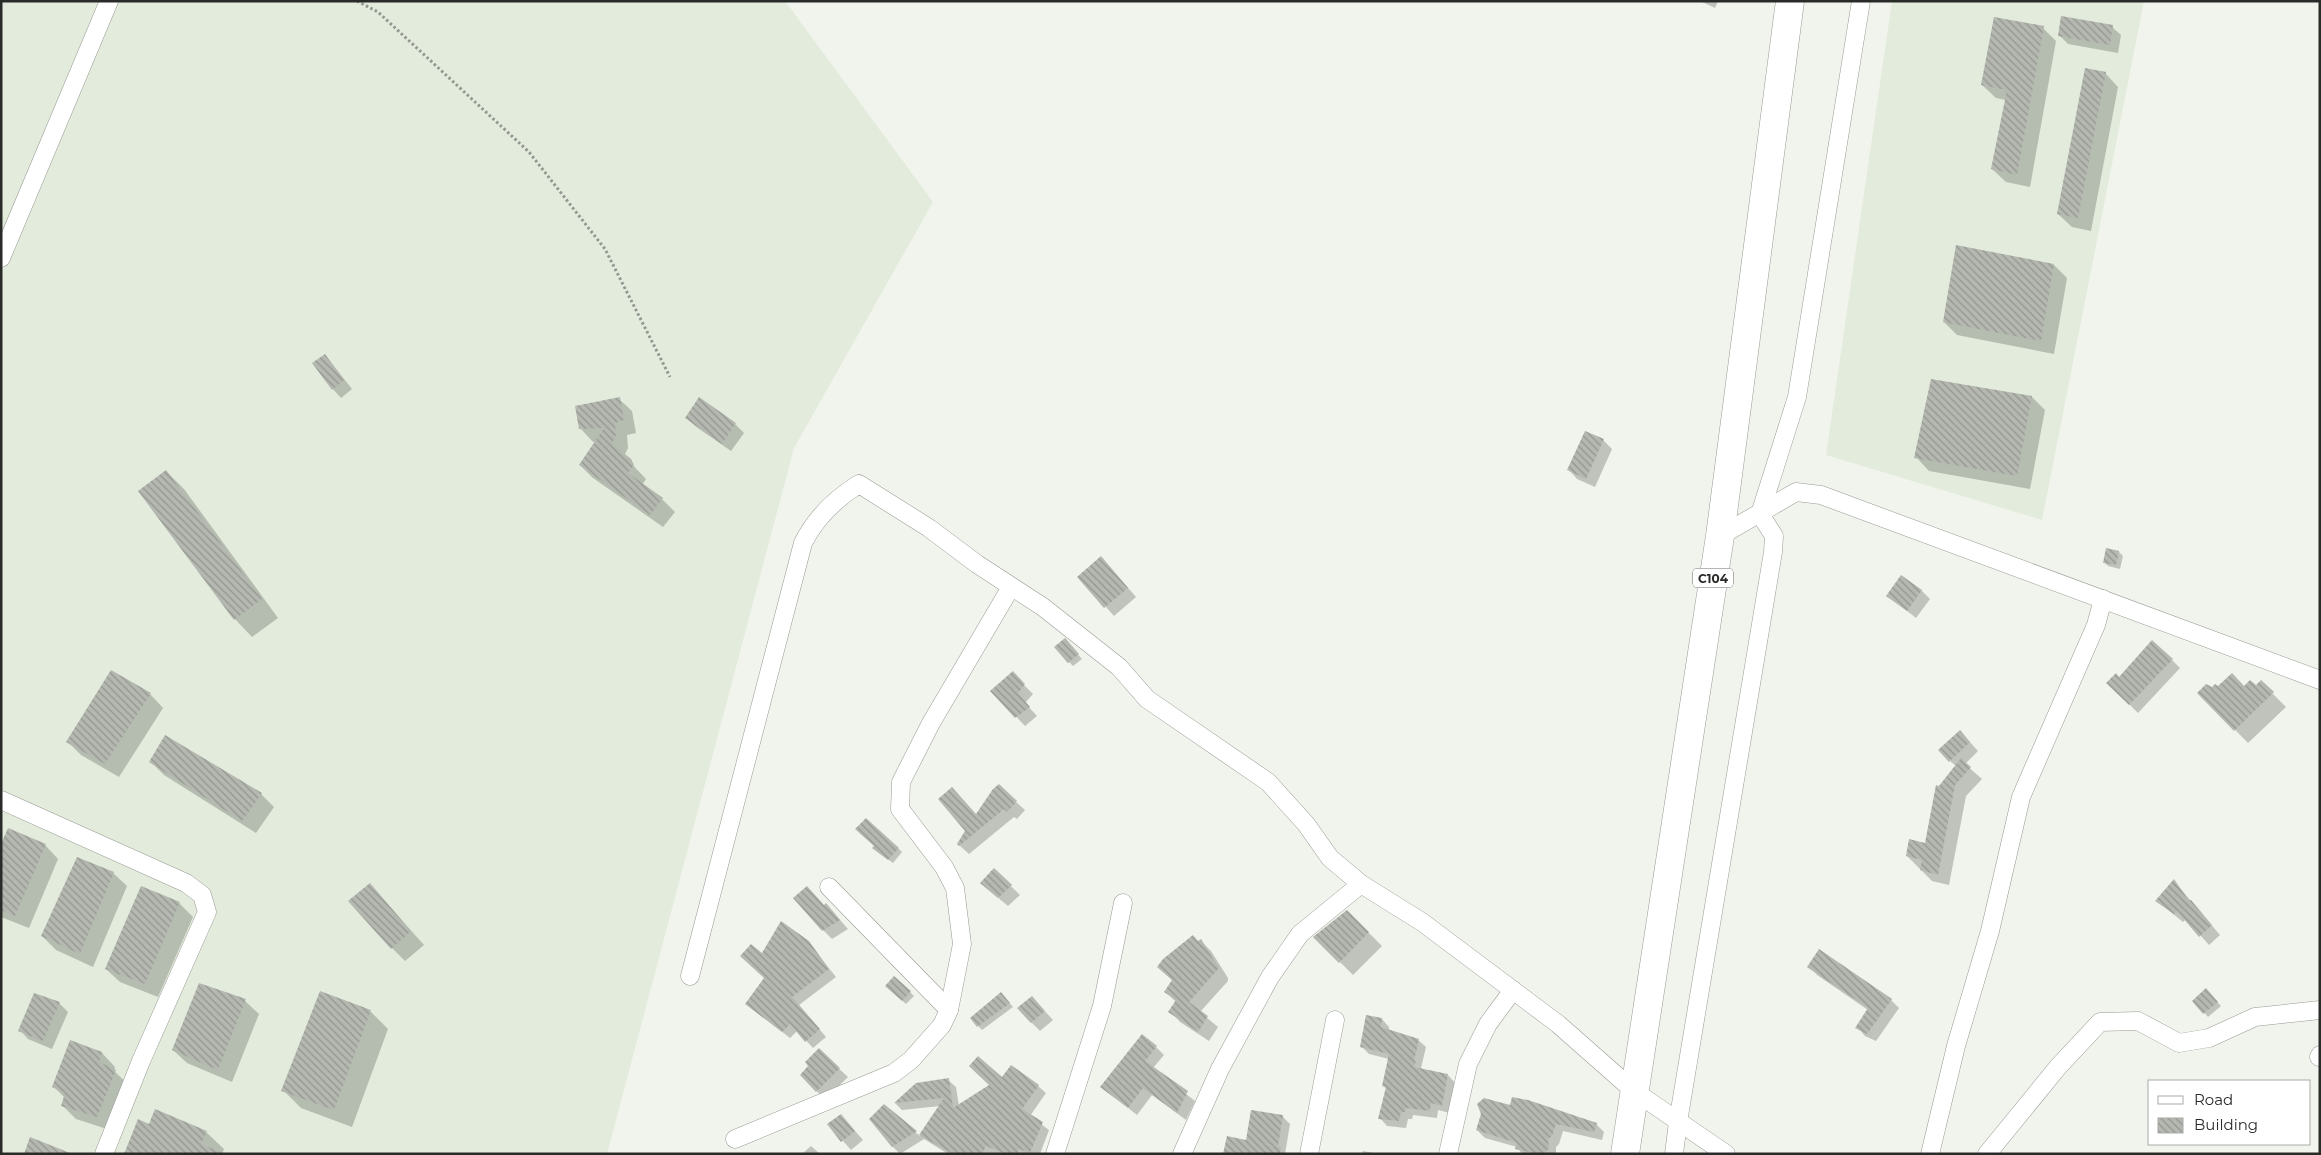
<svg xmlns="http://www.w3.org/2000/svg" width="2321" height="1155" viewBox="0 0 2321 1155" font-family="Montserrat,sans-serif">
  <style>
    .built { fill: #e3ebdc }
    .shadow { fill: #0003 }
    .building { fill: url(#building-back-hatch) }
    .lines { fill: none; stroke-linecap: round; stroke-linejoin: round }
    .minor-casing { stroke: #979b94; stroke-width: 19 }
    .trunk-casing { stroke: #979b94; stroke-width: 29 }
    .path { stroke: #949791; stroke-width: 3; stroke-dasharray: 2.5 2.5; stroke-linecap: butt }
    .minor { stroke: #fff; stroke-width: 18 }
    .trunk { stroke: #fff; stroke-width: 28 }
    .labels { text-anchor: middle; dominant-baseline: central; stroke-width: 4.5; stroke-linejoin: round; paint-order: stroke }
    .shield { fill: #fff; stroke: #696b68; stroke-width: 1 }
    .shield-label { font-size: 12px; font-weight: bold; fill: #292b28 }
  </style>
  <defs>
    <pattern id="building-back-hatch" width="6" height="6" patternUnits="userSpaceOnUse" patternTransform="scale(1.25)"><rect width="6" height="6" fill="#b4b8b0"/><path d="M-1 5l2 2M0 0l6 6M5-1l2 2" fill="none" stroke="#92968f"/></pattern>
  </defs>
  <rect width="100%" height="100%" fill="#f0f4ec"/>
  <g class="built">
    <path d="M 1,1 L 785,1 L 933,202 L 794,448 L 607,1154 L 1,1154 Z"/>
    <path d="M 1892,1 L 2144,1 L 2042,520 L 1826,455 Z"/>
  </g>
  <g class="shadow">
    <path d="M 1700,1 L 1718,1 L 1715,8 Z"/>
    <path d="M 2112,27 L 2121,35 L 2118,53 L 2068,44 L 2059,35 Z"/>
    <path d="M 2043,28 L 2056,41 L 2030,187 L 2006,182 L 1992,169 L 2006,100 L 1996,98 L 1982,85 Z"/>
    <path d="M 2105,73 L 2118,87 L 2091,231 L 2072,227 L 2058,214 Z"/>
    <path d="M 1957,246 L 2054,265 L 2067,278 L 2054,354 L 1957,335 L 1944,322 Z"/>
    <path d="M 325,355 L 352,389 L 341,398 L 333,389 Z"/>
    <path d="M 2032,397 L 2045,410 L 2030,489 L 1929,471 L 1916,457 Z"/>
    <path d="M 619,399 L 632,411 L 636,433 L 627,435 L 628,448 L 624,456 L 646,479 L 642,485 L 662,499 L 675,512 L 663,527 L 593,478 L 580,465 L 597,442 L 593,442 L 581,429 Z"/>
    <path d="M 686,417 L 735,424 L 744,433 L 731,451 L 695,426 Z"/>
    <path d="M 1603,440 L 1612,449 L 1595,487 L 1577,479 L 1569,470 Z"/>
    <path d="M 166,471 L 184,489 L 278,618 L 252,637 L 235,619 Z"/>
    <path d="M 2119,552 L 2123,556 L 2120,569 L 2108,566 L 2104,562 Z"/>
    <path d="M 1110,567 L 1136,597 L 1114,616 L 1079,577 Z"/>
    <path d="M 1921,590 L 1930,599 L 1916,618 L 1888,596 Z"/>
    <path d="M 1069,644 L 1082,659 L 1073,666 L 1069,662 Z"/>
    <path d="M 2172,660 L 2180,668 L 2138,713 L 2108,683 Z"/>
    <path d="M 1021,682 L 1033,694 L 1025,703 L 1037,716 L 1025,726 L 992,691 Z"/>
    <path d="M 2261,682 L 2286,707 L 2248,743 L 2199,693 L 2212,688 L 2256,687 Z"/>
    <path d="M 150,694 L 163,708 L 119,777 L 81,755 L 68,742 Z"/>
    <path d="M 1968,740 L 1978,751 L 1965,764 L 1982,779 L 1966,796 L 1949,885 L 1932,881 L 1907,856 L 1926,844 L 1939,787 L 1956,766 L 1950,761 Z"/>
    <path d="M 150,761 L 261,794 L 274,807 L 256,833 L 164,775 Z"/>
    <path d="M 1016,802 L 1025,810 L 1017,819 L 1014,817 L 969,854 L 958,844 L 977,816 Z"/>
    <path d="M 45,845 L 58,859 L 29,928 L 1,917 L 1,847 Z"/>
    <path d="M 898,848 L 902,852 L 893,863 L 878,852 Z"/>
    <path d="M 994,870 L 1020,895 L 1008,906 L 991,892 Z"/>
    <path d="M 113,873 L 127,886 L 93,967 L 56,950 L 42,936 Z"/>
    <path d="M 2174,881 L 2220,935 L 2209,945 L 2186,919 L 2183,922 L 2157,901 Z"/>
    <path d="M 370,885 L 424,945 L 405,961 L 392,948 Z"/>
    <path d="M 179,903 L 193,917 L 158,997 L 120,982 L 106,969 Z"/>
    <path d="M 824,906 L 834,913 L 848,929 L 832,939 L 823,930 Z"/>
    <path d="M 1347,911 L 1382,946 L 1353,975 L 1315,937 Z"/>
    <path d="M 1201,941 L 1211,951 L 1228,978 L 1228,981 L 1200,1012 L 1218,1027 L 1209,1041 L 1180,1022 L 1170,1011 L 1176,1002 L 1166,992 L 1173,981 L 1158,967 Z"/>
    <path d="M 808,942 L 836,977 L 799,1005 L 826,1037 L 813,1048 L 797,1031 L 790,1038 L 746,1004 L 765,978 L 762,955 Z"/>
    <path d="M 1809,966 L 1891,1000 L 1899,1008 L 1876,1041 L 1865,1036 L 1857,1027 L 1868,1010 L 1817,975 Z"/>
    <path d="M 886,986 L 910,992 L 914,996 L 906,1004 Z"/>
    <path d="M 2210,994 L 2221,1006 L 2208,1017 L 2194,1001 Z"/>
    <path d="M 1005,998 L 1013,1007 L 982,1030 L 978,1026 Z"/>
    <path d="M 245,1001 L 259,1014 L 232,1082 L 187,1063 L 173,1050 Z"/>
    <path d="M 59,1003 L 68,1012 L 52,1049 L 28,1039 L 20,1030 Z"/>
    <path d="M 1040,1006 L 1053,1020 L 1040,1031 L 1031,1022 Z"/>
    <path d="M 370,1011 L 388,1029 L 352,1127 L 301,1108 L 283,1090 Z"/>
    <path d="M 1382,1019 L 1389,1027 L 1389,1031 L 1418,1040 L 1426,1047 L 1421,1068 L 1423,1070 L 1448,1075 L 1455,1083 L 1450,1113 L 1438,1110 L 1437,1118 L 1413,1115 L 1412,1119 L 1408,1119 L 1406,1128 L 1387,1126 L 1380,1118 L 1387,1089 L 1383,1086 L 1389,1059 L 1369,1054 L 1361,1046 Z"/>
    <path d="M 71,1041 L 102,1053 L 115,1067 L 114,1071 L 129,1085 L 110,1130 L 76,1119 L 62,1105 L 65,1098 L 54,1087 Z"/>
    <path d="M 1156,1047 L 1164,1055 L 1153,1068 L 1195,1101 L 1186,1120 L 1152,1095 L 1137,1115 L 1102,1087 Z"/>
    <path d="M 819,1050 L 848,1077 L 825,1100 L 802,1075 Z"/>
    <path d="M 1002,1079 L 1038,1086 L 1046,1093 L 1030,1116 L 1049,1130 L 1040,1154 L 948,1154 L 924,1139 L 900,1154 L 892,1146 L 884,1105 L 920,1136 L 940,1106 L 902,1110 L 895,1103 L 916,1084 L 948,1080 L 956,1087 L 959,1106 Z"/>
    <path d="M 1511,1107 L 1596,1124 L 1604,1132 L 1602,1140 L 1563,1131 L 1559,1144 L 1556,1147 L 1556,1154 L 1522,1154 L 1517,1147 L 1485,1138 L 1477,1130 Z"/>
    <path d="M 841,1115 L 863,1140 L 851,1150 L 829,1125 Z"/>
    <path d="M 1282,1116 L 1290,1124 L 1285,1154 L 1225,1154 L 1246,1141 Z"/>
    <path d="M 150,1125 L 206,1132 L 224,1149 L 222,1154 Z"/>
    <path d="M 811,1146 L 820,1154 L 802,1154 Z"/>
    <path d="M 1363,1151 L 1378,1154 L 1363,1154 Z"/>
  </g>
  <g class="building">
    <path d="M 2061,16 L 2113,25 L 2110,45 L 2058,36 Z"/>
    <path d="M 1994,17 L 2044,26 L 2017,175 L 1991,169 L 2007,90 L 1981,85 Z"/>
    <path d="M 2085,68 L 2106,72 L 2078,218 L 2057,214 Z"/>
    <path d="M 1956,245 L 2054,264 L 2041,341 L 1943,322 Z"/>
    <path d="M 325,354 L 344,380 L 332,390 L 312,363 Z"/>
    <path d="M 1931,379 L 2032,396 L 2017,476 L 1914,458 Z"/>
    <path d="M 620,397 L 624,420 L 615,423 L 616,435 L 612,444 L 631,459 L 634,465 L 628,473 L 663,498 L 650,515 L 579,465 L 604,428 L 579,429 L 575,406 Z"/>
    <path d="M 699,397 L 736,423 L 722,444 L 685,418 Z"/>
    <path d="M 1585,431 L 1604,439 L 1586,479 L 1567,470 Z"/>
    <path d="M 166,470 L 262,599 L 234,620 L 138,491 Z"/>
    <path d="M 2106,548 L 2119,551 L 2116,565 L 2103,563 Z"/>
    <path d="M 1101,556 L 1128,588 L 1104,608 L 1077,577 Z"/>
    <path d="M 1901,575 L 1922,590 L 1907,611 L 1886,596 Z"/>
    <path d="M 1065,638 L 1079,654 L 1068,663 L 1054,647 Z"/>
    <path d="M 2152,640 L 2173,659 L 2129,705 L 2106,683 L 2116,673 L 2119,677 Z"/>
    <path d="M 111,670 L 151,693 L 105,764 L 66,742 Z"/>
    <path d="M 1013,671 L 1025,684 L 1018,693 L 1030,707 L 1015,718 L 990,691 Z"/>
    <path d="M 2232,673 L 2244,686 L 2250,680 L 2256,685 L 2261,680 L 2274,692 L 2234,731 L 2197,693 L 2206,684 L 2212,687 L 2215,684 L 2218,686 Z"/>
    <path d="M 1960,730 L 1970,742 L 1949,762 L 1938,750 Z"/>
    <path d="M 165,735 L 262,793 L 242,821 L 149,762 Z"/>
    <path d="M 1961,758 L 1971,767 L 1955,785 L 1938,875 L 1920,870 L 1922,860 L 1906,856 L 1909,839 L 1925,843 L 1936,785 L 1939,786 Z"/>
    <path d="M 999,784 L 1017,801 L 1007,812 L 1004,809 L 959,846 L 957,844 L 965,831 L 938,799 L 952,787 L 976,814 L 993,789 Z"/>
    <path d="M 866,818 L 899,848 L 888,860 L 872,848 L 874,846 L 855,829 Z"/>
    <path d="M 8,828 L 46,844 L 15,916 L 1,910 L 1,844 Z"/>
    <path d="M 77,857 L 114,872 L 80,954 L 41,936 Z"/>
    <path d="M 994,868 L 1012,885 L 998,898 L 980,883 Z"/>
    <path d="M 2174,879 L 2189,901 L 2191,900 L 2212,925 L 2199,937 L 2177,911 L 2174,914 L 2155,901 Z"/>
    <path d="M 370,883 L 411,931 L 391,949 L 348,901 Z"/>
    <path d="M 141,886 L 180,902 L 145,984 L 105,969 Z"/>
    <path d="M 807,886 L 824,905 L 826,903 L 840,920 L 822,931 L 793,898 Z"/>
    <path d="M 1347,910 L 1369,932 L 1339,963 L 1313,937 Z"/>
    <path d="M 781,921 L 809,941 L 829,969 L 792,997 L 820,1029 L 805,1042 L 790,1024 L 782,1032 L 745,1004 L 764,978 L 740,956 L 751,944 L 762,953 Z"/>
    <path d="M 1193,935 L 1198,941 L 1201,939 L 1219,968 L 1189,1002 L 1208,1016 L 1198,1032 L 1168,1012 L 1176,1000 L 1164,992 L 1172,980 L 1157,967 L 1163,959 Z"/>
    <path d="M 1819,949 L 1892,999 L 1867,1034 L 1855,1028 L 1868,1008 L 1807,967 Z"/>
    <path d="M 894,976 L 911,991 L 902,1001 L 885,986 Z"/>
    <path d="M 199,983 L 246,999 L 218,1070 L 172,1050 Z"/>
    <path d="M 2206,988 L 2218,1002 L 2203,1014 L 2192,1001 Z"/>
    <path d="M 320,991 L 371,1010 L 334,1110 L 281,1091 Z"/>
    <path d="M 1001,992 L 1010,1003 L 977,1027 L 970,1018 Z"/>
    <path d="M 34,993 L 60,1002 L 43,1041 L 18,1031 Z"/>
    <path d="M 1032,996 L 1045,1011 L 1031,1023 L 1017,1008 Z"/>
    <path d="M 1366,1015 L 1382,1018 L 1381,1027 L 1419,1039 L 1414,1061 L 1416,1061 L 1414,1067 L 1448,1074 L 1442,1106 L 1431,1103 L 1430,1111 L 1406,1108 L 1405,1112 L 1401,1112 L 1399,1121 L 1378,1119 L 1386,1087 L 1382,1086 L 1389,1054 L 1360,1047 Z"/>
    <path d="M 1142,1034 L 1157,1046 L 1145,1061 L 1188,1091 L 1177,1113 L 1143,1088 L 1128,1108 L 1100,1087 Z"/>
    <path d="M 70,1040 L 102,1052 L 99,1062 L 116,1070 L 97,1117 L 61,1106 L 65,1093 L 52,1087 Z"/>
    <path d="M 819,1048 L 840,1068 L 816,1092 L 800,1075 L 808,1066 L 805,1062 Z"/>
    <path d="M 978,1056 L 1002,1077 L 1011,1065 L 1039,1085 L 1022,1109 L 1043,1122 L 1030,1153 L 1019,1149 L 1017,1154 L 1006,1154 L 986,1146 L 982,1154 L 953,1154 L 919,1135 L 944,1098 L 894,1103 L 916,1083 L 949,1078 L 953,1108 L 989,1085 L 969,1066 Z"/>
    <path d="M 1512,1097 L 1528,1100 L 1597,1123 L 1594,1132 L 1556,1124 L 1552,1136 L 1548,1139 L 1549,1148 L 1544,1154 L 1538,1154 L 1515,1149 L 1517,1143 L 1476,1130 L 1481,1114 L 1477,1104 L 1484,1098 L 1510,1105 Z"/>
    <path d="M 884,1104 L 917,1131 L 892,1147 L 869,1119 Z"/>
    <path d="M 155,1109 L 207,1131 L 201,1144 L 225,1154 L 124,1154 L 138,1119 L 149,1124 Z"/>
    <path d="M 1251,1110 L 1283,1115 L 1278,1146 L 1258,1143 L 1281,1147 L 1280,1154 L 1223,1154 L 1227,1136 L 1246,1140 Z"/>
    <path d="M 841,1114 L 855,1131 L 841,1142 L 827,1124 Z"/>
    <path d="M 30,1137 L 70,1153 L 70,1154 L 24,1154 Z"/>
  </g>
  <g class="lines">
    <defs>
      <g id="minor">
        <path d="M 1,258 L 109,1"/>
        <path d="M 1720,536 L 1796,492 L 1821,495 L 2320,680"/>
        <path d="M 1,800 L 186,883 L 202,895 L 207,912 L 141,1061 L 104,1154"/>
        <path d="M 829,887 L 949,1010"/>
        <path d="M 690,976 L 803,543 C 816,517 835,499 859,484 L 929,528 L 977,564 L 1043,607 L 1119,667 L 1147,699 L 1268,782 L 1306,824 L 1330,858 L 1361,884 L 1422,922 L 1558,1024 L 1634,1091 L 1726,1154"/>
        <path d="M 2319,1057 L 2320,1055"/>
        <path d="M 735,1139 L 894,1073 L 911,1060 L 942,1025 L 949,1010 L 962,944 L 955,888 L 944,867 L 900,809 L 901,782 L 931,723 L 1011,587"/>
        <path d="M 1055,1154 L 1102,1006 L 1123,903"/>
        <path d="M 1182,1154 L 1220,1069 L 1270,977 L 1300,934 L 1361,884"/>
        <path d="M 1309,1154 L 1335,1020"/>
        <path d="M 1448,1154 L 1468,1064 L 1488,1024 L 1513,990"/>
        <path d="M 1674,1154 L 1678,1122 L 1773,552 L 1774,536 L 1760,514 L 1797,397 L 1861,1"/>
        <path d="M 1930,1154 L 1956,1046 L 1990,931 L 2021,797 L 2096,625 L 2103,599"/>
        <path d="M 1987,1154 L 2058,1067 L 2100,1022 L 2138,1021 L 2179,1043 L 2209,1038 L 2255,1017 L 2320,1010"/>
      </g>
      <path id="trunk" d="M 1625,1154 L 1720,536 L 1790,1"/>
    </defs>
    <use href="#minor" class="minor-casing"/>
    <use href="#trunk" class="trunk-casing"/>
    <path class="path" d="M 357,1 L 378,12 L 529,152 L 605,249 L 670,377"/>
    <use href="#minor" class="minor"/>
    <use href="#trunk" class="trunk"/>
  </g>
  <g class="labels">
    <rect class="shield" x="1693" y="568.5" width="40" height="19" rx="4"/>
    <g class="shield-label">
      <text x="1713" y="578">C104</text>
    </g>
  </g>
  <rect width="2321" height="1155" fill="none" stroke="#292b28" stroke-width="5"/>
  <rect x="2148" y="1080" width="162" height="65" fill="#ffffff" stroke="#a9aaa9"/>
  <rect x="2158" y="1096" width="25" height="8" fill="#ffffff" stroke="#a9aaa9"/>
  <text x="2194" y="1105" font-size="15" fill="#292b28">Road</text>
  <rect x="2158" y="1118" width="25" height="15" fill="url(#building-back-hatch)" stroke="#a9aaa9"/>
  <text x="2194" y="1130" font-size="15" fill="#292b28">Building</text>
</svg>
